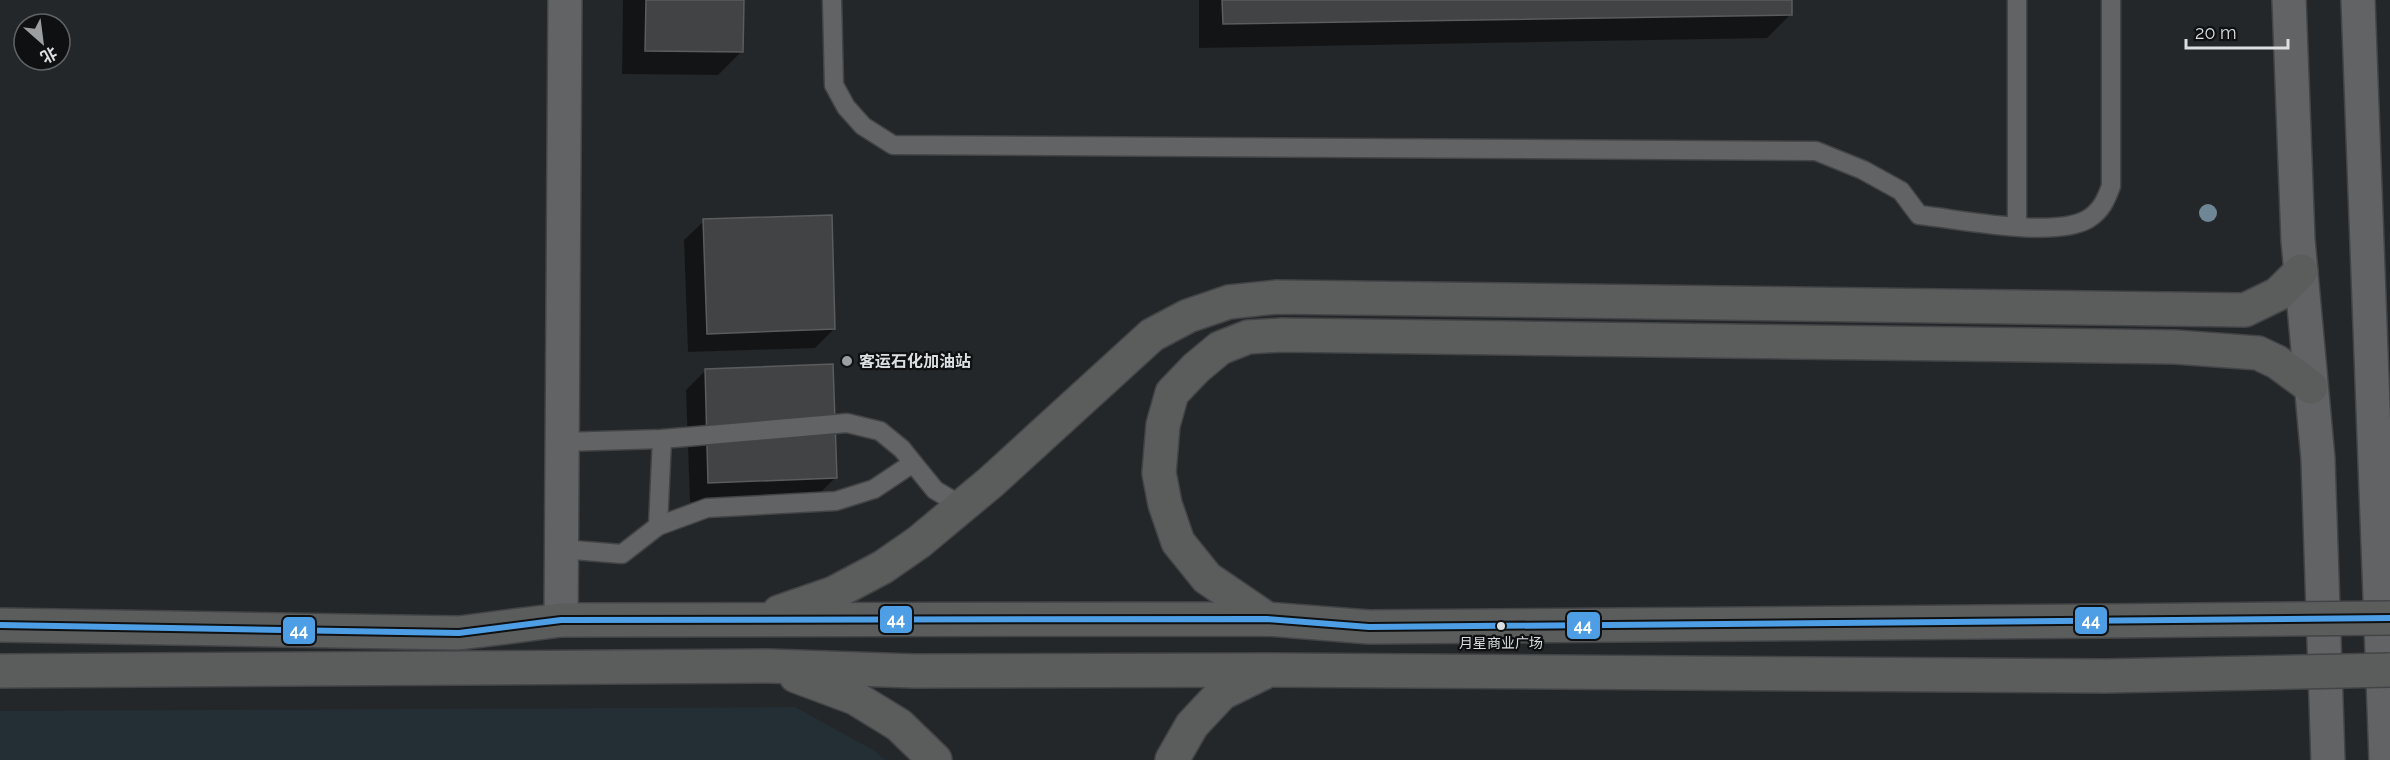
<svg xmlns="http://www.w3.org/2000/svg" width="2390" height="760" viewBox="0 0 2390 760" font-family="Raleway,'Noto Sans SC',sans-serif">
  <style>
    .built { fill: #242e35 }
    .shadow { fill: #0007 }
    .building { fill: #414345; stroke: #5a5c5e; stroke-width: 1.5 }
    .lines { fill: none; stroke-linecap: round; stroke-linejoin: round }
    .service-casing { stroke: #424446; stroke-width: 21 }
    .minor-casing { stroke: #424446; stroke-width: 36 }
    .tertiary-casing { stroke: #424446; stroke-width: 36 }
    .secondary-casing { stroke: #424446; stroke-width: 36 }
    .service { stroke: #626364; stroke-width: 18 }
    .minor { stroke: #626364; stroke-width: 33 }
    .tertiary { stroke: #626364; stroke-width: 33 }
    .secondary { stroke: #5b5d5d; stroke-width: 33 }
    .secondary-bridge-casing { stroke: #424446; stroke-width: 36; stroke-linecap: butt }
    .secondary-bridge { stroke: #5b5d5d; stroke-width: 33 }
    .bus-1-casing { stroke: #0e1012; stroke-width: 10 }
    .bus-1 { stroke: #4d9ee5; stroke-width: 6 }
    .tree { fill: #6e8696 }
    .poi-dot { fill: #9b9fa1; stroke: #0e1012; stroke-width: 2 }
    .bus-dot { fill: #dbdfe1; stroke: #0e1012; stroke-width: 2 }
    .labels { text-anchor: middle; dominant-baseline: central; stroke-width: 4.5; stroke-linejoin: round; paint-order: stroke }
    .bus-label { font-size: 14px; fill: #dbdfe1; stroke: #0e1012 }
    .poi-label { font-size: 16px; font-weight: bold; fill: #dbdfe1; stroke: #0e1012; text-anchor: start }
    .line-badge { stroke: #0e1012; stroke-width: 2 }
    .badge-label { font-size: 16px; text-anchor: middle; font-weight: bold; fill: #fff }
  </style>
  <rect width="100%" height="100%" fill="#242729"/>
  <path class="built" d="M 795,707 L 875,751 L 885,760 L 0,760 L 0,711 Z"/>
  <g class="shadow">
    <path d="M 623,0 L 742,0 L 741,52 L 718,75 L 622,74 Z"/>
    <path d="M 1199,0 L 1791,0 L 1791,14 L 1767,38 L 1199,48 Z"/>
    <path d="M 704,221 L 834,329 L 815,348 L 688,352 L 684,240 Z"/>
    <path d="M 705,371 L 835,478 L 816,497 L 690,502 L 686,390 Z"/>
  </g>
  <g class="building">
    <path d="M 646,0 L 744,0 L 743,52 L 645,51 Z"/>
    <path d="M 1222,0 L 1792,0 L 1792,15 L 1223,24 Z"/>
    <path d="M 832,215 L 835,329 L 707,334 L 703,219 Z"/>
    <path d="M 833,364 L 837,478 L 708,483 L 705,369 Z"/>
  </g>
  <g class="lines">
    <defs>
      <g id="service">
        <path d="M 832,0 L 834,85 L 846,107 L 863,126 L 893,145 L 1816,151 L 1863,170 L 1901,191 L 1919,215 C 1959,219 2054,239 2088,219 C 2101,211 2106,200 2111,186 L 2111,0"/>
        <path d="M 2017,0 L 2017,226"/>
        <path d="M 562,442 L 662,439 L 847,423 L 880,431 L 902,449 L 913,463"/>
        <path d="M 658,526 L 662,439"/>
        <path d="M 561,549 L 622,554 L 658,526 L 707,508 L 836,501 L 874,489 L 913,463 L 935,490 L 962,506"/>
      </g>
      <path id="minor" d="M 561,620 L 565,0"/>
      <g id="tertiary">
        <path d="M 2289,0 L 2298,240 L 2318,459 L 2328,760"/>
        <path d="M 2358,0 L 2386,760"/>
      </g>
      <g id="secondary">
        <path d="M 779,612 L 834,593 L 883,567 L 919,542 L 991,482 L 1152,335 L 1188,316 L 1229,302 L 1277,297 L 2245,310 L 2278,294 L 2301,271"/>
        <path d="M 1267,619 L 1207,578 L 1178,542 L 1165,504 L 1159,473 L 1163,425 L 1172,393 L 1196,368 L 1220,348 L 1248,337 L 1282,335 L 2175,347 L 2258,353 L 2277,362 L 2311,387"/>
        <path d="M 0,625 L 459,633 L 561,620 L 1267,619 L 1369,627 L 2104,621"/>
        <path d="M 0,671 L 769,666 L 914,671 L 1269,670 L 2105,676"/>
        <path d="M 796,676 L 855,698 L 899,725 L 935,760"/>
        <path d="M 1172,760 L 1192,725 L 1222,693 L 1263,673"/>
      </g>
    </defs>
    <use href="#service" class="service-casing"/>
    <use href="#minor" class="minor-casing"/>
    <use href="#tertiary" class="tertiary-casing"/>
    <use href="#secondary" class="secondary-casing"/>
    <use href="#service" class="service"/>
    <use href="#minor" class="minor"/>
    <use href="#tertiary" class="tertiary"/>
    <use href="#secondary" class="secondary"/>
    <defs>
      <g id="secondary-bridge">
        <path d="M 2104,621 L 2390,618"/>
        <path d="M 2105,676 L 2390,670"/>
      </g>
    </defs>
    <use href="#secondary-bridge" class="secondary-bridge-casing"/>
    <use href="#secondary-bridge" class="secondary-bridge"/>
    <defs>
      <path id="bus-1" d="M 0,625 L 459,633 L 561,620 L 1267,619 L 1369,627 L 2390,618"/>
    </defs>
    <use href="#bus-1" class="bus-1-casing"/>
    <use href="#bus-1" class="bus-1"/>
  </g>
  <circle class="tree" cx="2208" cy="213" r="9"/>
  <circle class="poi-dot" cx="847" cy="361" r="6"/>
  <circle class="bus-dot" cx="1501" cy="626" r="5"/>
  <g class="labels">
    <g class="bus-label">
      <text x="1501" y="643">月星商业广场</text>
    </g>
    <g class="poi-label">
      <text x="859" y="361">客运石化加油站</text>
    </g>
  </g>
  <g class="line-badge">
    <rect x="879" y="605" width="34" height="29" rx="6" fill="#4d9ee5"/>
    <rect x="2074" y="606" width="34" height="29" rx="6" fill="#4d9ee5"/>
    <rect x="1566" y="611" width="35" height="29" rx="6" fill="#4d9ee5"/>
    <rect x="282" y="616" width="34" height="29" rx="6" fill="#4d9ee5"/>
  </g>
  <g class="badge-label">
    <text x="896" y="625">44</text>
    <text x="2091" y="626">44</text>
    <text x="1583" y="631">44</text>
    <text x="299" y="636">44</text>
  </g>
  <g transform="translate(42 42) rotate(152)"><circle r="28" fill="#0e1012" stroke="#606365" stroke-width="1.5"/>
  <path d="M0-4.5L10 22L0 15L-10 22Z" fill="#9b9fa1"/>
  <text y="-9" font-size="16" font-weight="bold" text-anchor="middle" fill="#dbdfe1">北</text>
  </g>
  <path d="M2186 39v9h102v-9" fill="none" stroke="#dbdfe1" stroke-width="3"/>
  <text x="2195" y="39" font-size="18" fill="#dbdfe1" stroke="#0e1012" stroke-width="4.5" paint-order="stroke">20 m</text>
</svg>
